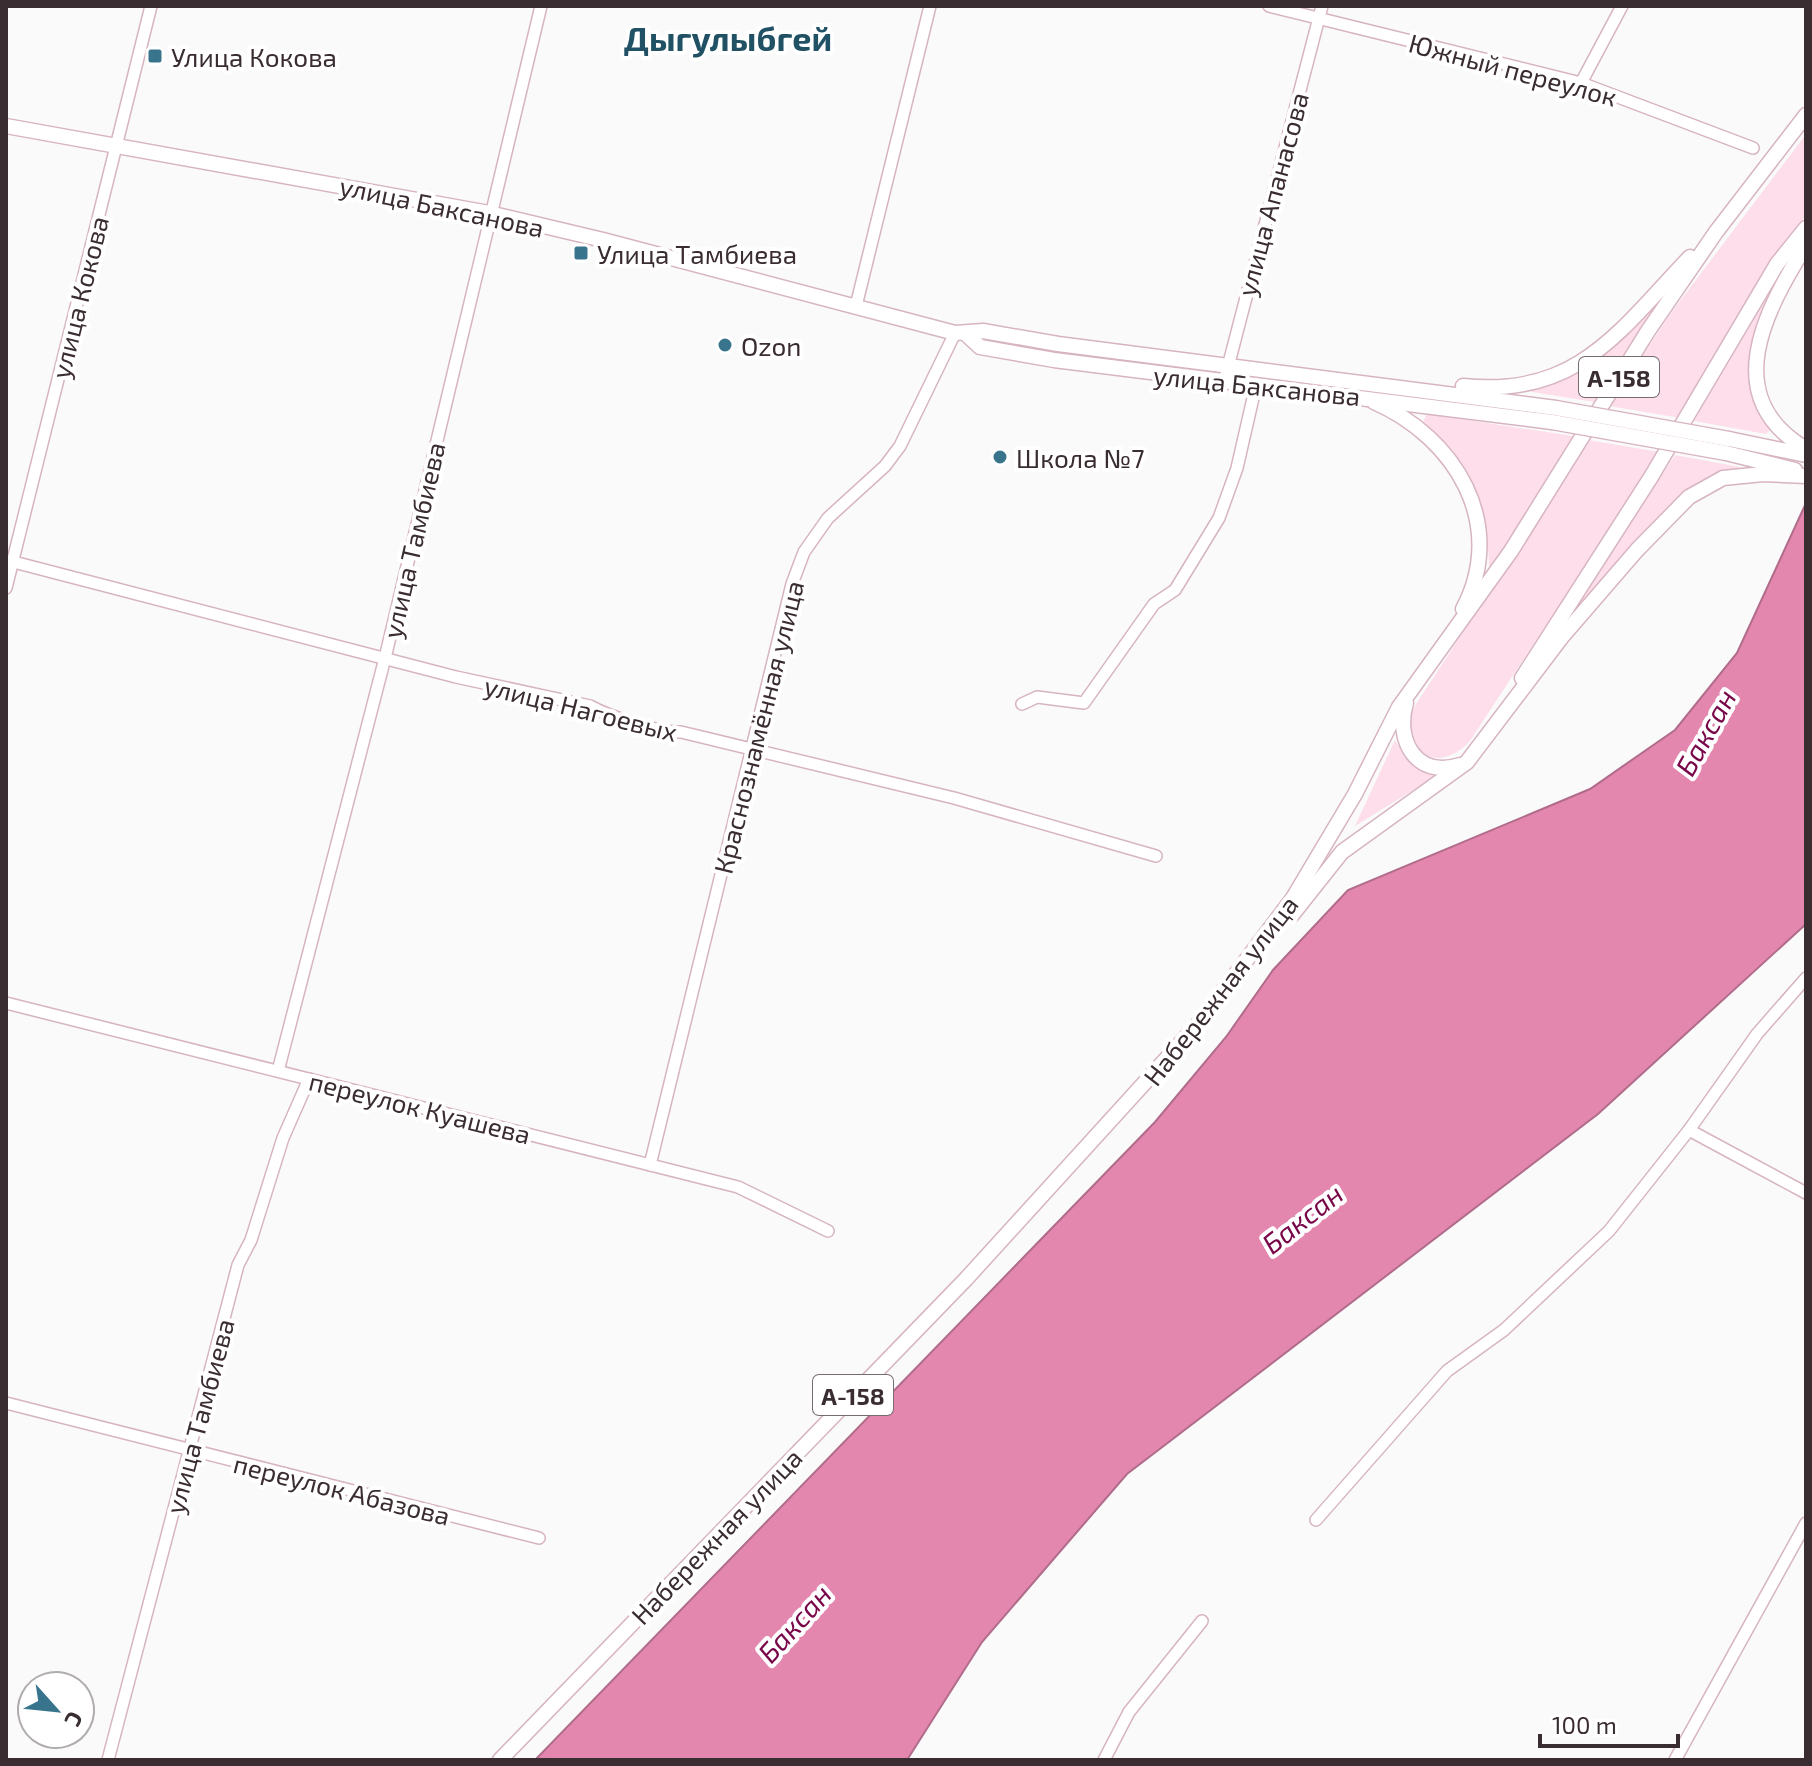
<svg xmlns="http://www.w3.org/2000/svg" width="1812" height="1766" viewBox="0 0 1812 1766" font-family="'Exo 2',sans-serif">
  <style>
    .green { fill: #fddeea }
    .water { fill: #e387af; stroke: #b06c8a; stroke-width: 2 }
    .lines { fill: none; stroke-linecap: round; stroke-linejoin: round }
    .minor-casing { stroke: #d7b4c1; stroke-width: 14 }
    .major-casing { stroke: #d7b4c1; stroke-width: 17 }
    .minor { stroke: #fff; stroke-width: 11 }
    .major { stroke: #fff; stroke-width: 14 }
    .major-bridge-casing { stroke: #d7b4c1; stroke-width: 17; stroke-linecap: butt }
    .major-bridge { stroke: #fff; stroke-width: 14 }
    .poi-dot { fill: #38758c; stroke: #fff; stroke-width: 3 }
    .labels { text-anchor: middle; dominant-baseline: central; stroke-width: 8; stroke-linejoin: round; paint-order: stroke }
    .shield { fill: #fff; stroke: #756c70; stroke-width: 2 }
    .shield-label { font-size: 24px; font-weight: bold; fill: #3a2d32 }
    .poi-label { font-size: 26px; fill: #3a2d32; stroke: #fff; text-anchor: start }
    .street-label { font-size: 26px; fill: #3a2d32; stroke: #fff }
    .water-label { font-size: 28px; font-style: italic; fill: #780749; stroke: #fff }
    .district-label { font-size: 34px; font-weight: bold; fill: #215164; stroke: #fff }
  </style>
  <rect width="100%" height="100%" fill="#fafafa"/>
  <g class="green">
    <path d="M 1806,134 L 1806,215 L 1764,273 L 1680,418 L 1609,406 L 1671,313 Z"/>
    <path d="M 1787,262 C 1785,274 1774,289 1768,301 C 1741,356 1751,375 1772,428 L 1766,434 L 1694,421 Z"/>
    <path d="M 1668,289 L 1595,402 L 1532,392 L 1532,388 C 1602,368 1623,342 1668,289 Z"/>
    <path d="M 1427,414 L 1573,436 L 1489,573 C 1489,505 1472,467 1423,421 Z"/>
    <path d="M 1589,440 L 1659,452 L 1470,741 C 1435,779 1394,747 1416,704 Z"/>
    <path d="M 1675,455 L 1740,467 L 1740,471 L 1703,481 L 1685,494 L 1557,636 Z"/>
    <path d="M 1395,740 L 1408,760 L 1436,776 L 1355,826 Z"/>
  </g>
  <path class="water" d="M 1806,503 L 1806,924 L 1598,1114 L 1127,1474 L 982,1642 L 907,1760 L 535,1760 L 1155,1122 L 1226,1037 L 1273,970 L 1348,890 L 1590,789 L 1675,730 L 1737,653 Z"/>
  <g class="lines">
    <defs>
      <g id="minor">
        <path d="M 1269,6 L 1581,83 L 1753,148"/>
        <path d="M 1581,83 L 1622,6"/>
        <path d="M 856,306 L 930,6"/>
        <path d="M 1224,382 L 1322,6"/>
        <path d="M 6,560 L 456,677 L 590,706 C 610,717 659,733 681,732 L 954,798 L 1156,856"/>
        <path d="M 6,588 L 151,6"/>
        <path d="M 1022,704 L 1037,697 L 1084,703 L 1154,604 L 1175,590 L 1219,518 L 1237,468 L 1256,385"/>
        <path d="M 6,1003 L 738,1187 L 828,1231"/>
        <path d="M 278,1071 L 385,658 L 541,6"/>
        <path d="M 1689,1130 L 1806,1193"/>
        <path d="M 650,1165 L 792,584 L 804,552 L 828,518 L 885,466 L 900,446 L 955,333"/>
        <path d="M 6,1403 L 539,1538"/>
        <path d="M 1316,1520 L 1447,1371 L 1504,1330 L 1609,1231 L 1689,1130 L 1757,1034 L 1806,978"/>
        <path d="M 108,1760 L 238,1265 L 251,1240 L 283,1138 L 309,1079"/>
        <path d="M 1104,1760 L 1129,1712 L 1202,1621"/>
        <path d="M 1675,1760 L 1806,1523"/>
      </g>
      <g id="major">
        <path d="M 6,126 L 489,213 L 603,240 L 955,333 L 983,331 L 1058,344 L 1556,408"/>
        <path d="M 1806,245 C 1765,311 1718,397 1806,449"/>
        <path d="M 966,334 L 980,347 L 1054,360 L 1552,422"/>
        <path d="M 1463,386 C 1578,398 1620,330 1690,257"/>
        <path d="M 1374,402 C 1455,437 1508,524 1463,609"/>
        <path d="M 1729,439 L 1806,455"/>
        <path d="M 1726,453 L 1795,470"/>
        <path d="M 1522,678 L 1651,477 L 1777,264 L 1806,228"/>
        <path d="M 1406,703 C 1395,740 1416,779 1460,765"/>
        <path d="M 1292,915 L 1342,852 L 1467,762 L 1561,638 L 1637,550 L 1689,497 L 1723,478 L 1763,474 L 1806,476"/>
        <path d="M 500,1760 L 966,1279 L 1199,1023 L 1293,898 L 1355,794 L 1399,707 L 1511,551 L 1648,331 L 1716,232 L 1806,115"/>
      </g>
    </defs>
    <use href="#minor" class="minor-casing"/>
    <use href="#major" class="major-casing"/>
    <use href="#minor" class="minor"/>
    <use href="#major" class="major"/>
    <defs>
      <g id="major-bridge">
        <path d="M 1556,408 L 1729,439"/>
        <path d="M 1552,422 L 1726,453"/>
      </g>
    </defs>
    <use href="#major-bridge" class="major-bridge-casing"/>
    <use href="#major-bridge" class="major-bridge"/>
  </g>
  <g class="poi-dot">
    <rect x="147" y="48" width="16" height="16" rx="4"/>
    <rect x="573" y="245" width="16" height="16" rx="4"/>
    <circle cx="725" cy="345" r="8"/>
    <circle cx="1000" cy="457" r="8"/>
  </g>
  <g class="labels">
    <g class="shield">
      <rect x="1579" y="357" width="80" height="40" rx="6"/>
      <rect x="813" y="1375" width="80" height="40" rx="6"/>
    </g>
    <g class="shield-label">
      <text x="1619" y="377">А-158</text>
      <text x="853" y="1395">А-158</text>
    </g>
    <g class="poi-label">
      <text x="171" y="56">Улица Кокова</text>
      <text x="597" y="253">Улица Тамбиева</text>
      <text x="741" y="345">Ozon</text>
      <text x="1016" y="457">Школа №7</text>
    </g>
    <g class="street-label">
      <text transform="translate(1513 69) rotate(15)">Южный переулок</text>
      <text transform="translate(1272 194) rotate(-75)">улица Апанасова</text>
      <text transform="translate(442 206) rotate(12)">улица Баксанова</text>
      <text transform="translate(79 297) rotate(-76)">улица Кокова</text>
      <text transform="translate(1257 385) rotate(6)">улица Баксанова</text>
      <text transform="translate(413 540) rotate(-77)">улица Тамбиева</text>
      <text transform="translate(581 708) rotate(14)">улица Нагоевых</text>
      <text transform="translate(758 727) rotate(-76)">Краснознамённая улица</text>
      <text transform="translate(1220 990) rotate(-52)">Набережная улица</text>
      <text transform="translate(420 1107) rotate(14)">переулок Куашева</text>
      <text transform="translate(199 1416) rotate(-75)">улица Тамбиева</text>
      <text transform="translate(342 1489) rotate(14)">переулок Абазова</text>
      <text transform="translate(716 1536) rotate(-46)">Набережная улица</text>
    </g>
    <g class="water-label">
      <text transform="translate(1705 732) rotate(-61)">Баксан</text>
      <text transform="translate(1302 1218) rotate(-38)">Баксан</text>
      <text transform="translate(794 1623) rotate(-48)">Баксан</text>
    </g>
    <g class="district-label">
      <text x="728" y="37">Дыгулыбгей</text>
    </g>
  </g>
  <rect width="1812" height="1766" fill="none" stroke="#3a2d32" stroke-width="16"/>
  <g transform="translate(56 1710) rotate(117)"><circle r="38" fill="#ffffff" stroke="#b0abad" stroke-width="2"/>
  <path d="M0-6L14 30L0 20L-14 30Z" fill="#38758c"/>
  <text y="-12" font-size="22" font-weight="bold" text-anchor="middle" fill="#3a2d32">С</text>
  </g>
  <path d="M1540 1734v12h138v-12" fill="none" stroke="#3a2d32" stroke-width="4"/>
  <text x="1552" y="1734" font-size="24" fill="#3a2d32" stroke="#ffffff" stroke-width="6" paint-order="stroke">100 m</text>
</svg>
